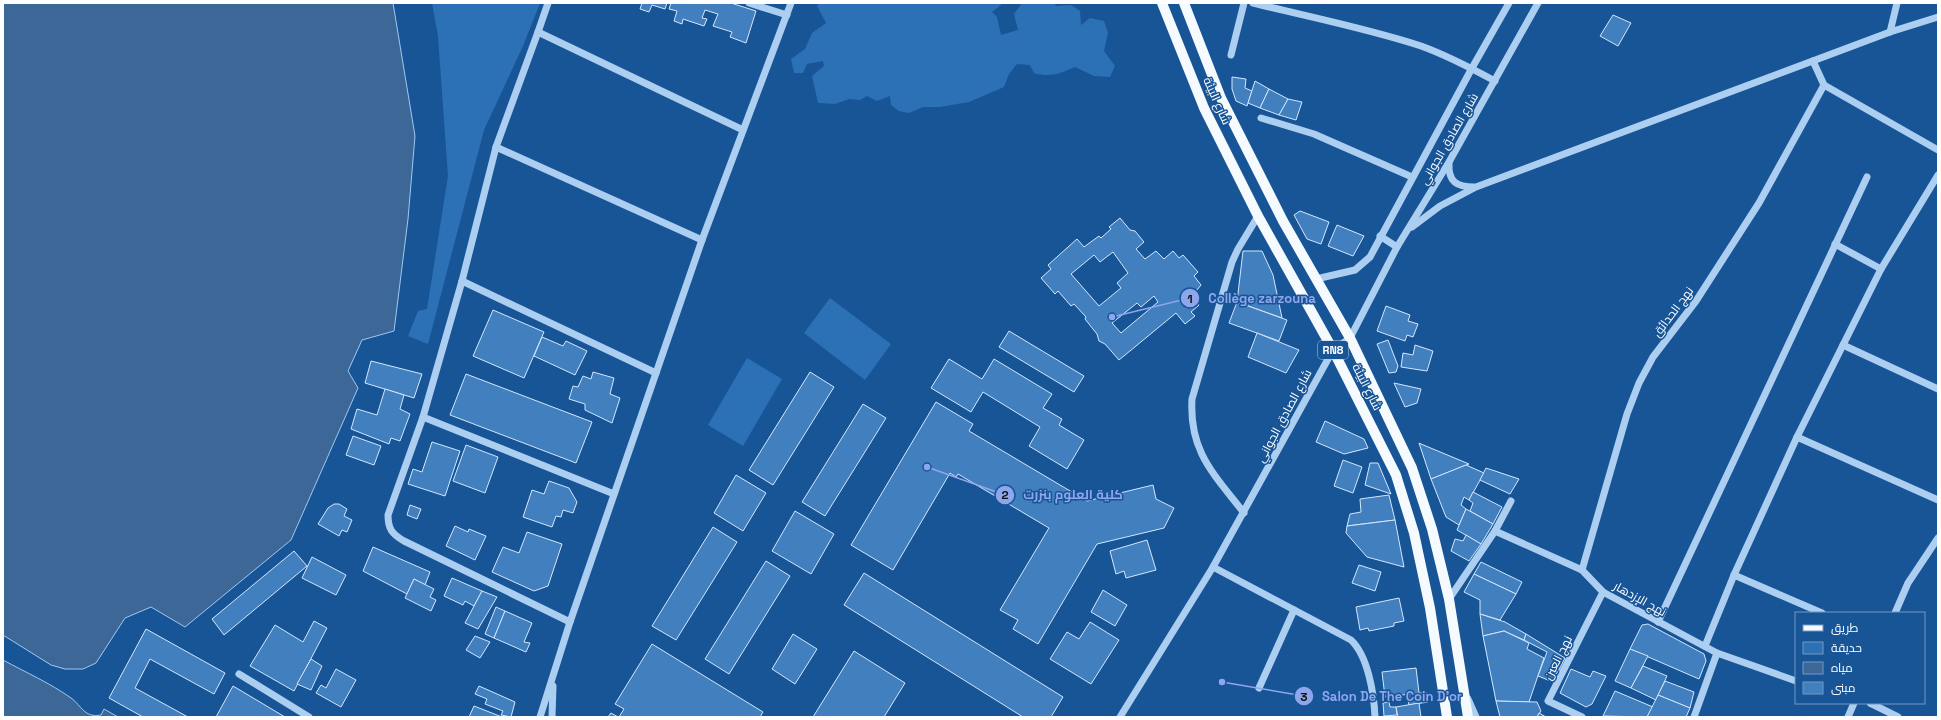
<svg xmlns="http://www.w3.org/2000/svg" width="1941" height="720" viewBox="0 0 1941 720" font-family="'Space Grotesk',Cairo,sans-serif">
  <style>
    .green { fill: #2c70b6 }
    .water { fill: #3c6797; stroke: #9ec9f3 }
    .building { fill: #417fbf; stroke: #d3e7fc; fill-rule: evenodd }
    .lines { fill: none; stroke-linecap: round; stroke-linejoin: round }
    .minor { stroke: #accef1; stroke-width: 7 }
    .major { stroke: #f5faff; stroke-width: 10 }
    .labels { text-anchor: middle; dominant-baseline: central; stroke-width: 3; stroke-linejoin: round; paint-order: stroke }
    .shield { fill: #185597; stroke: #bacce0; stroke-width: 1 }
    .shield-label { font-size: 11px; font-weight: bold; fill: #fff }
    .street-label { font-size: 12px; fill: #fff; stroke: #185597 }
    .leader { fill: none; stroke: #8ea6ec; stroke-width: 1.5 }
    .callout-dot { fill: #8ea6ec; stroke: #185597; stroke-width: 1.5 }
    .mark-label { font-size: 12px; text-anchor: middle; font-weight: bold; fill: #111 }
    .callout-label { font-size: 13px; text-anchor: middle; font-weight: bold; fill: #8ea6ec; stroke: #185597; stroke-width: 3; stroke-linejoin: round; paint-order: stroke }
  </style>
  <rect width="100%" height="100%" fill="#185597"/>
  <g class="green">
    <path d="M 432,3 L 540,3 L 523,46 L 484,130 L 428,344 L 408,336 L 418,311 L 427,309 L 448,176 L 438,36 Z"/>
    <path d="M 819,3 L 1001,3 L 1001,5 L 992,12 L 997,17 L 1001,35 L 1018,30 L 1014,14 L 1022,3 L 1054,3 L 1056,6 L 1071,5 L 1080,11 L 1081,25 L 1090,18 L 1104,21 L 1108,33 L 1104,51 L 1115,66 L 1110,77 L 1094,76 L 1075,67 C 1061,73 1050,78 1034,73 L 1030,65 L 1017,64 L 1009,74 L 1004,87 L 969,102 L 940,107 L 923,107 L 909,113 L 899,111 L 891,105 L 890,96 L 877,101 L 867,96 L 860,100 L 849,99 L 835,104 L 818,103 L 812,76 L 824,66 L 823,61 L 807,64 L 803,73 L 794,73 L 791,59 L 805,49 L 812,33 L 826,23 L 817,6 Z"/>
    <path d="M 830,298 L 891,344 L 865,380 L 804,333 Z"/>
    <path d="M 747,358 L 782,379 L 743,446 L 708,425 Z"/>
  </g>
  <g class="water">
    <path d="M 3,3 L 393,3 L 415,136 L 408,219 L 394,331 L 362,340 L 348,371 L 358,388 L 291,540 L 185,627 L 151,607 L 125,618 L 96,663 L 83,669 L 65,669 L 51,665 L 3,635 Z"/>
    <path d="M 3,660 C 25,672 50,683 71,698 C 82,706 84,718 101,715 L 104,709 L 118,717 L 3,717 Z"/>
  </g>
  <g class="building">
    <path d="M 642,3 L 667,3 L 665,9 L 652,5 L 649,12 L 640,9 Z"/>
    <path d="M 671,3 L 731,3 L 756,11 L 746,43 L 730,37 L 732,32 L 713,26 L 718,14 L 705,10 L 702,18 L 707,19 L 704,26 L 683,19 L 682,24 L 674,21 L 677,11 L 669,9 Z"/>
    <path d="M 1613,15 L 1631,23 L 1618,46 L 1600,36 Z"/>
    <path d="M 1232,77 L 1246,79 L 1245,88 L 1252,91 L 1247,106 L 1236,101 L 1232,89 Z"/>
    <path d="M 1255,81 L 1269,89 L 1260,108 L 1248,103 Z"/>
    <path d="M 1269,89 L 1288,99 L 1279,115 L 1260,108 Z"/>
    <path d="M 1288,99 L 1302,102 L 1296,120 L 1279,115 Z"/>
    <path d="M 1300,211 L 1329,222 L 1321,244 L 1307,239 L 1294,215 Z"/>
    <path d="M 1120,218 L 1130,230 L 1135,231 L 1144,242 L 1136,249 L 1145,259 L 1156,251 L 1164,259 L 1173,251 L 1179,258 L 1183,255 L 1198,272 L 1194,276 L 1201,285 L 1192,296 L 1199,305 L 1191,312 L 1195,316 L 1185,324 L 1176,313 L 1119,360 L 1105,344 L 1099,341 L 1097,334 L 1085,319 L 1086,317 L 1074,304 L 1071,306 L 1058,291 L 1055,294 L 1041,278 L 1051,269 L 1048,265 L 1077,239 L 1084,247 L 1099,236 L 1101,238 L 1111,229 L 1109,227 ZM 1113,252 L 1128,273 L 1117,283 L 1121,288 L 1099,306 L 1071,274 L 1094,255 L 1100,262 ZM 1154,296 L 1158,302 L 1121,333 L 1112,323 L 1137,303 L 1141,307 Z"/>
    <path d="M 1337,225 L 1364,236 L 1353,256 L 1328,246 Z"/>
    <path d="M 1243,251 L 1262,251 L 1273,275 L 1282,318 L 1237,302 Z"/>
    <path d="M 1237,302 L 1287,320 L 1279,341 L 1229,323 Z"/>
    <path d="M 1386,306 L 1410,315 L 1408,321 L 1418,324 L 1413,337 L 1407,335 L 1405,341 L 1377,331 Z"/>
    <path d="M 493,310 L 544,332 L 524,378 L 473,356 Z"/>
    <path d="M 1009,331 L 1084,376 L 1074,392 L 999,347 Z"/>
    <path d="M 1257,333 L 1299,350 L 1286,373 L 1248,357 Z"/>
    <path d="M 542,337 L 563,346 L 566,341 L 587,351 L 575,375 L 534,356 Z"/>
    <path d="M 1388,340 L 1398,366 L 1396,372 L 1389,373 L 1377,344 Z"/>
    <path d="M 1415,345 L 1433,351 L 1427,371 L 1401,367 L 1403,353 L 1413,355 Z"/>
    <path d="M 949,359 L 982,379 L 994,359 L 1052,394 L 1043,408 L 1062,419 L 1059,425 L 1084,440 L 1067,469 L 1029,446 L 1040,427 L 983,392 L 971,412 L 931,388 Z"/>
    <path d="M 371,361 L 422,374 L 414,398 L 365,383 Z"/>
    <path d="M 593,372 L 614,378 L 610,394 L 620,398 L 612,423 L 585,410 L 585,404 L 569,399 L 573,386 L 578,387 L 583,376 L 591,379 Z"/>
    <path d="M 810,372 L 834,387 L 773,485 L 749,470 Z"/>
    <path d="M 466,374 L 592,422 L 576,463 L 450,415 Z"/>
    <path d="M 1394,383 L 1421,389 L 1417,403 L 1405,407 Z"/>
    <path d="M 385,389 L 404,395 L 400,409 L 410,414 L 400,441 L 391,438 L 389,444 L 351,429 L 357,409 L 377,415 Z"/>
    <path d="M 936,402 L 973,424 L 969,431 L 1087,501 L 1153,485 L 1156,499 L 1174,508 L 1164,528 L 1097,544 L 1038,644 L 1013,629 L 1018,620 L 1000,610 L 1049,528 L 958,474 L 956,477 L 950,473 L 893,570 L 851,545 Z"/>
    <path d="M 863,404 L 886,418 L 825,516 L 802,502 Z"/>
    <path d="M 1325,421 L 1364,439 L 1368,448 L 1344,454 L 1316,442 Z"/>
    <path d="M 353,436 L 381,446 L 374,465 L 346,455 Z"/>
    <path d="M 432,442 L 460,451 L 445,496 L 408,484 L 413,469 L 422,472 Z"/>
    <path d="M 1419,443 L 1421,444 L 1469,464 L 1431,479 Z"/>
    <path d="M 466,445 L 498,457 L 485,493 L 453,481 Z"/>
    <path d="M 1343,460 L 1362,467 L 1353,493 L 1334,486 Z"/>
    <path d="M 1370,463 L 1378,463 L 1391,494 L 1365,485 Z"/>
    <path d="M 1466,465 L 1484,473 L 1469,500 L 1464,497 L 1461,505 L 1466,509 L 1459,525 L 1446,517 L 1431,479 Z"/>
    <path d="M 1486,468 L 1519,479 L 1510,494 L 1480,480 Z"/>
    <path d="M 736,475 L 766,493 L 743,531 L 714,513 Z"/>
    <path d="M 549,481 L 569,488 L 577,502 L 573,513 L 563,510 L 561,517 L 556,516 L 552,527 L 523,517 L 532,490 L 544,494 Z"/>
    <path d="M 1473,492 L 1502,507 L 1493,524 L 1470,511 L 1473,503 L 1469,500 Z"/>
    <path d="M 1389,495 L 1395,520 L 1347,526 L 1350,514 L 1361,512 L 1360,499 Z"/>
    <path d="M 334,504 L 339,504 L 347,509 L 344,516 L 352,520 L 347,532 L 342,530 L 339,536 L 318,524 L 328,508 Z"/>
    <path d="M 410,505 L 421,509 L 417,519 L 407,515 Z"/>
    <path d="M 1466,509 L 1493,524 L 1481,544 L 1457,530 Z"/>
    <path d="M 795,511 L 834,534 L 811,574 L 772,551 Z"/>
    <path d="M 1395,520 L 1404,567 L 1367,557 L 1346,533 L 1347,526 Z"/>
    <path d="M 455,526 L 468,532 L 469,529 L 486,536 L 475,560 L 446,546 Z"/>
    <path d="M 713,527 L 737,542 L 676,640 L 652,626 Z"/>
    <path d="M 527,532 L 562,544 L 548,586 L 534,591 L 492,572 L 503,547 L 519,553 Z"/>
    <path d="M 1466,535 L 1481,544 L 1469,561 L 1451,551 L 1455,539 L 1463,541 Z"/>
    <path d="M 1147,540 L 1156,570 L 1126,578 L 1124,571 L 1116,574 L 1110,551 Z"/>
    <path d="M 373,547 L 430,572 L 425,585 L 414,579 L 407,594 L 363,571 Z"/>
    <path d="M 294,551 L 307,566 L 224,635 L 212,619 Z"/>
    <path d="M 312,557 L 346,575 L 336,595 L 302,578 Z"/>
    <path d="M 766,561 L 790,576 L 729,674 L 705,659 Z"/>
    <path d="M 1481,562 L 1522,582 L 1516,594 L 1474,574 Z"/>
    <path d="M 1359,565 L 1381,572 L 1375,591 L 1352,583 Z"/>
    <path d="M 864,573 L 1063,697 L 1051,717 L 1023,717 L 844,605 Z"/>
    <path d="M 1474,574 L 1516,594 L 1500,620 L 1480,614 L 1480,600 L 1464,592 Z"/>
    <path d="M 452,578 L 482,591 L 474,606 L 465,601 L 463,605 L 444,596 Z"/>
    <path d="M 414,579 L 434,589 L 430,597 L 436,600 L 431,611 L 405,598 Z"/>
    <path d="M 1103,590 L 1127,605 L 1115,626 L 1091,612 Z"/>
    <path d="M 482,591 L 497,597 L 478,629 L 465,623 Z"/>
    <path d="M 1399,598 L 1404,621 L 1394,623 L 1394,626 L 1369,631 L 1368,628 L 1360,630 L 1356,607 Z"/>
    <path d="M 496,607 L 505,611 L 494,638 L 485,634 Z"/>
    <path d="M 505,611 L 532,623 L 524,642 L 530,643 L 526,652 L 494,638 Z"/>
    <path d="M 1480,614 L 1505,622 L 1526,634 L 1524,640 L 1504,631 L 1483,636 Z"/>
    <path d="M 314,621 L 327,628 L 294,691 L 250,666 L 275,625 L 303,642 Z"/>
    <path d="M 1090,622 L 1119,640 L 1091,684 L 1050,659 L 1067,632 L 1079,639 Z"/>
    <path d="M 1648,624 L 1704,654 L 1706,661 L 1699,679 L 1630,649 L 1642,625 Z"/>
    <path d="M 146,629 L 225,673 L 214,694 L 150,659 L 135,688 L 188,717 L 143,717 L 109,698 Z"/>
    <path d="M 1504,631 L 1529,643 L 1527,649 L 1544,658 L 1529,702 L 1496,701 L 1483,636 Z"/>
    <path d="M 793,634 L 817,649 L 795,684 L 772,669 Z"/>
    <path d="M 1526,634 L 1565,658 L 1553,682 L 1538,676 L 1547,652 L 1524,640 Z"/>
    <path d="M 475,636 L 490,642 L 480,658 L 466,650 Z"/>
    <path d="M 652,644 L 763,712 L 760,717 L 619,717 L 624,709 L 615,704 Z"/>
    <path d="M 1630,649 L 1648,656 L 1631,688 L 1615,681 Z"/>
    <path d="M 854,651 L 905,683 L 884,717 L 813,717 Z"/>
    <path d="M 311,659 L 322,666 L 311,690 L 297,684 Z"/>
    <path d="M 1643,666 L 1667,676 L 1656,700 L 1631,688 Z"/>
    <path d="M 1416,668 L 1419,693 L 1385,697 L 1382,672 Z"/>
    <path d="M 336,669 L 356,680 L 341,707 L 316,693 L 321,685 L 326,688 Z"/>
    <path d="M 1571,669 L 1590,677 L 1593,671 L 1606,676 L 1592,704 L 1586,707 L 1560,693 Z"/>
    <path d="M 1665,681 L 1694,692 L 1690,708 L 1658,695 Z"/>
    <path d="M 233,686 L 285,717 L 216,717 Z"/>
    <path d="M 479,686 L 515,702 L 511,717 L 501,715 L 503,711 L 485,704 L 487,699 L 475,694 Z"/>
    <path d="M 1615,691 L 1653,707 L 1647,717 L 1603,716 Z"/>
    <path d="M 1426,692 L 1428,702 L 1409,705 L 1407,695 Z"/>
    <path d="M 1658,695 L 1690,708 L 1686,717 L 1647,717 Z"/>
    <path d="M 1496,701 L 1537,702 L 1541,711 L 1537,717 L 1500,717 Z"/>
    <path d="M 1389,702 L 1390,707 L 1396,707 L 1397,715 L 1384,716 L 1383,703 Z"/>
    <path d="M 1419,703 L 1421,717 L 1398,717 L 1396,707 Z"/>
    <path d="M 474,706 L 502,717 L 469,717 Z"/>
    <path d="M 611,713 L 618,717 L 608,717 Z"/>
    <path d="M 1539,713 L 1546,717 L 1537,717 Z"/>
  </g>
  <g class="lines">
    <g class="minor">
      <path d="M 749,3 L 787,15"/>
      <path d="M 1253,3 C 1309,17 1366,28 1421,46 C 1446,55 1471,68 1495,81"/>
      <path d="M 538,32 L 548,3"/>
      <path d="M 1890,32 L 1897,3"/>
      <path d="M 1231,55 L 1244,3"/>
      <path d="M 1813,61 L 1824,85 L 1938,150"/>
      <path d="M 1261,118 L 1314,134 L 1412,177"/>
      <path d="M 496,147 L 702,240"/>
      <path d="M 1449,163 C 1448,182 1457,187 1474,187"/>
      <path d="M 1412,227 L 1440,206 L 1476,187 L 1890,32 L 1938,17"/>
      <path d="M 1380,236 L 1397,247"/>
      <path d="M 1835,244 L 1881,269"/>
      <path d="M 1316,279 L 1355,270 L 1370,257 L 1472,68 L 1509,3"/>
      <path d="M 462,281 L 656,373"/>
      <path d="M 1843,345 L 1938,389"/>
      <path d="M 423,417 L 614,494"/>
      <path d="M 1797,437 L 1938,500"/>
      <path d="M 1244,513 C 1214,474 1189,452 1192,399 L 1232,262 L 1238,249 L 1258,216"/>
      <path d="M 1495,531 L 1582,570 L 1603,592 L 1717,653 L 1694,717"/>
      <path d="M 1213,567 L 1351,640 C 1368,656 1374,694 1375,717"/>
      <path d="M 1582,570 L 1627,414 L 1639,383 L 1653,357 L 1696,301 L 1759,203 L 1824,85"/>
      <path d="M 1734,575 L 1822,613"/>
      <path d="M 1449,599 L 1495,531 L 1511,501"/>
      <path d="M 1895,613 L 1908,583 L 1938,538"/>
      <path d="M 570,622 L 404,541 C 392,534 388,529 388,515 L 423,417 L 462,281 L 496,147 L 538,32 L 743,130"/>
      <path d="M 1658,622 L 1867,177"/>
      <path d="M 1705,646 L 1734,575 L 1797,437 L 1881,269 L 1938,175"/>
      <path d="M 1717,653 L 1796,681"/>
      <path d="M 239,674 L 309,717"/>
      <path d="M 1259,688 L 1294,610"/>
      <path d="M 1468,699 L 1476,717"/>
      <path d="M 1870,703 L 1898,717"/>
      <path d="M 540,717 L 570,622 L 702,240 L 791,3"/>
      <path d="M 552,717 L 553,686"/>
      <path d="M 1120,717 L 1213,567 L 1333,350 L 1350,338 L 1397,247 L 1449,162 L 1538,3"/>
      <path d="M 1582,717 L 1548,701 L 1603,592"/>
      <path d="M 1848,717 L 1854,703"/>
    </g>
    <g class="major">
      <path d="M 1162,3 L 1204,108 L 1258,216 L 1333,350 L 1396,475 L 1414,533 L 1430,608 L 1447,717"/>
      <path d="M 1184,3 L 1221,98 L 1283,221 L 1350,338 L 1412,468 L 1432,529 L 1449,599 L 1468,717"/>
    </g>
  </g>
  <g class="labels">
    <rect class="shield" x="1318" y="341" width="30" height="18" rx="3"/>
    <g class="shield-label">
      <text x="1333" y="350">RN8</text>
    </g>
    <g class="street-label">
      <text transform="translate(1217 101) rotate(66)">شارع البيئة</text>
      <text transform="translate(1449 139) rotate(-60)">شارع الصادق الجواني</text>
      <text transform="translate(1673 312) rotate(-53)">نهج الحدائق</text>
      <text transform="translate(1367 387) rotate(63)">شارع البيئة</text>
      <text transform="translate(1284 416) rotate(-62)">شارع الصادق الجواني</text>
      <text transform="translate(1640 599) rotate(29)">نهج الإزدهار</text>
      <text transform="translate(1558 658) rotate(-63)">نهج العين</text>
    </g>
  </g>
  <path class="leader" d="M1112 317L1190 298M927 467L1005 495M1222 682L1304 696"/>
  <g class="callout-dot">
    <circle cx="1112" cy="317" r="4"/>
    <circle cx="927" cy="467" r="4"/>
    <circle cx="1222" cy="682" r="4"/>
    <circle cx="1190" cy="298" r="10"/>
    <circle cx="1005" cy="495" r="10"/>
    <circle cx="1304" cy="696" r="10"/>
  </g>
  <g class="mark-label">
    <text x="1190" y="303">1</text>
    <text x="1005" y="499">2</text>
    <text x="1304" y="701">3</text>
  </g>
  <g class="callout-label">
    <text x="1262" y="303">Collège zarzouna</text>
    <text x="1073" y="499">كلية العلوم بنزرت</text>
    <text x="1392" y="701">Salon De The Coin D'or</text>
  </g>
  <rect width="1941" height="720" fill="none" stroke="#ffffff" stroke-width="8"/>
  <rect x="1795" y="612" width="130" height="92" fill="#185597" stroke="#7499c1"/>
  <rect x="1803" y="625" width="20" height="6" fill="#f5faff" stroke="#7499c1"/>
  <text x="1831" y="632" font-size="12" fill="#ffffff">طريق</text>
  <rect x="1803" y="642" width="20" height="12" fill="#2c70b6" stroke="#7499c1"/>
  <text x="1831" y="652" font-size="12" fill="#ffffff">حديقة</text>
  <rect x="1803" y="662" width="20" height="12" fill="#3c6797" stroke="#7499c1"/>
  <text x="1831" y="672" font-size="12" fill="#ffffff">مياه</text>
  <rect x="1803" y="682" width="20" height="12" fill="#417fbf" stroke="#7499c1"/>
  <text x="1831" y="692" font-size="12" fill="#ffffff">مبنى</text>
</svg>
